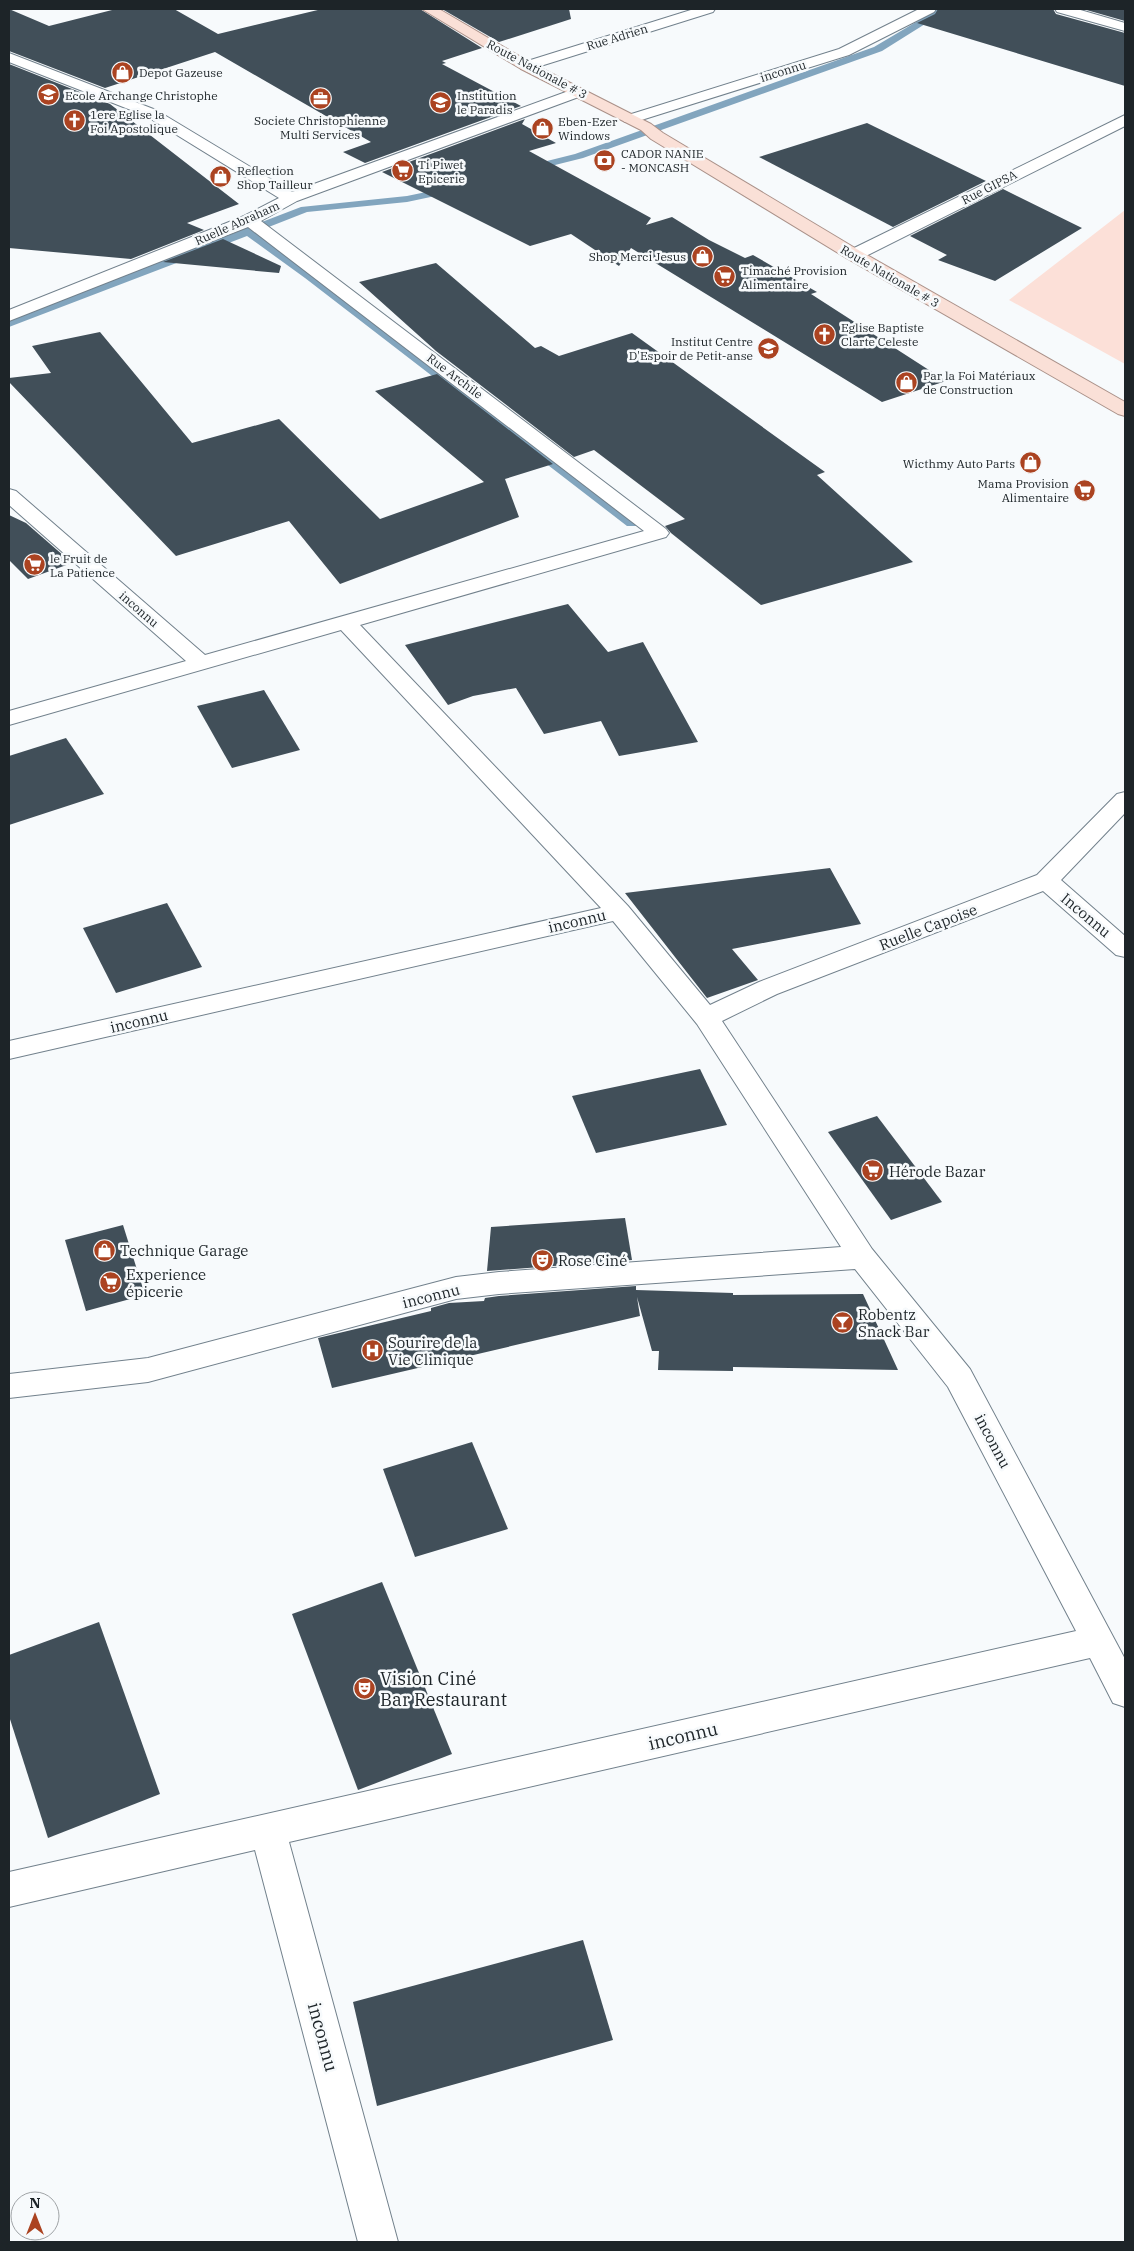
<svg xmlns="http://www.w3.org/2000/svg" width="1134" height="2251" viewBox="0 0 1134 2251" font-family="'IBM Plex Serif',serif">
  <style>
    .green { fill: #fce0d8 }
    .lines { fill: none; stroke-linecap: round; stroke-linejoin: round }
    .stream { fill: #82a5be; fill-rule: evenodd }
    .building { fill: #414f59 }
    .street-casing { stroke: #72818c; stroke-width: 2 }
    .primary-casing { stroke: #aa9189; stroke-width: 2 }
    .street { fill: #fff; fill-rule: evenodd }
    .primary { fill: #fae0d7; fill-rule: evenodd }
    .labels { text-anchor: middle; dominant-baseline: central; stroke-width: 5; stroke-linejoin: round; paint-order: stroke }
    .far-street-label { font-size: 12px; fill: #1d2428; stroke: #f7fafc }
    .far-poi-label { font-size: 12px; fill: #1d2428; stroke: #f7fafc; text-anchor: start }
    .street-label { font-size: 15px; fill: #1d2428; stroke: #f7fafc }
    .poi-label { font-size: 15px; fill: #1d2428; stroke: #f7fafc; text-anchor: start }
    .near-poi-label { font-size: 18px; fill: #1d2428; stroke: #f7fafc; text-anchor: start }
    .near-street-label { font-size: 18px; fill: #1d2428; stroke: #f7fafc }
  </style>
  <rect width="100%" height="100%" fill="#f7fafc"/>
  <path class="green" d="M 1125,210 L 1125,364 L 1009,300 Z"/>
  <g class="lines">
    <g class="stream">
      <path d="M 938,9 L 949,9 L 882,51 L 583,158 L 527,172 L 522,169 L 523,167 L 575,154 L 874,47 Z"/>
      <path d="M 455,186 L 459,187 L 461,189 L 459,191 L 407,202 L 307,212 L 256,232 L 313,272 L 637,520 L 639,523 L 637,526 L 627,526 L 305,278 L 247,236 L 9,327 L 9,319 L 301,207 L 407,196 Z"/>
    </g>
  </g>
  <g class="building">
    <path d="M 9,9 L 49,26 L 116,9 L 174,9 L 218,34 L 322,9 L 420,9 L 482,48 L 442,61 L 446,63 L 442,64 L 521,106 L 365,163 L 343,152 L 371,142 L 215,52 L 105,88 L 9,51 Z"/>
    <path d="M 442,9 L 569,9 L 571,19 L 499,42 Z"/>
    <path d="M 938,9 L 1053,9 L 1056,14 L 1125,33 L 1125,86 L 917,23 L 935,14 Z"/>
    <path d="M 1083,9 L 1125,9 L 1125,21 Z"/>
    <path d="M 9,64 L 110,104 L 239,204 L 187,223 L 204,230 L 131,259 L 9,248 Z"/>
    <path d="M 525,119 L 522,124 L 556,143 L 529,151 L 651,218 L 646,225 L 672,217 L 709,240 L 745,258 L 753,255 L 817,292 L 811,294 L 946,381 L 882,402 L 631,248 L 619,266 L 571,234 L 530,246 L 382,172 Z"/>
    <path d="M 867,123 L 986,181 L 893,227 L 759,157 Z"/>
    <path d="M 1003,189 L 1082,228 L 995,281 L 938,260 L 947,255 L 910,236 Z"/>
    <path d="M 223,239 L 281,266 L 279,273 L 163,262 Z"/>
    <path d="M 436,263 L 535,348 L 541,346 L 559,356 L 632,333 L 825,472 L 817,475 L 913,562 L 761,605 L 671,533 L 665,526 L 685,519 L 594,450 L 574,457 L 436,351 L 359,282 Z"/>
    <path d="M 100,332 L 192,443 L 279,419 L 380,519 L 484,482 L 375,391 L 437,374 L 553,464 L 505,479 L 519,517 L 340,584 L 289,521 L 176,556 L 9,382 L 9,378 L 51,373 L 32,346 Z"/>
    <path d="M 9,515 L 26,523 L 72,563 L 28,579 L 9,560 Z"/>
    <path d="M 568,604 L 608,652 L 643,642 L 698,742 L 619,756 L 601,721 L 544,734 L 516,688 L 473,696 L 448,705 L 405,645 Z"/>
    <path d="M 264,690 L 300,750 L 232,768 L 197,706 Z"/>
    <path d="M 66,738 L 104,794 L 9,825 L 9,756 Z"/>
    <path d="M 830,868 L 861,924 L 732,949 L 758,980 L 707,998 L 625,893 Z"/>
    <path d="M 167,903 L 202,967 L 116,993 L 83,928 Z"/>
    <path d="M 700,1069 L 727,1125 L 596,1153 L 572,1096 Z"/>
    <path d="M 877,1116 L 942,1202 L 891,1220 L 828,1132 Z"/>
    <path d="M 625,1218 L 632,1260 L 487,1271 L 491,1227 Z"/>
    <path d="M 123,1225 L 145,1295 L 86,1311 L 65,1240 Z"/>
    <path d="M 636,1286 L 636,1290 L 733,1293 L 733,1295 L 863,1294 L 898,1370 L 733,1367 L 733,1371 L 658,1370 L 659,1351 L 652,1351 L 637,1297 L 640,1316 L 332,1388 L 318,1338 L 431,1311 L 431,1308 L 449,1303 L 484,1301 L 485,1298 L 499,1296 Z"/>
    <path d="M 472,1442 L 508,1529 L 415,1557 L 383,1469 Z"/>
    <path d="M 382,1582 L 452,1754 L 358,1790 L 292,1614 Z"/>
    <path d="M 99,1622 L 160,1794 L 48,1838 L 9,1716 L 9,1655 Z"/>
    <path d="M 583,1940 L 613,2040 L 377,2106 L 353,2002 Z"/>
  </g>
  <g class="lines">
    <defs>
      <g id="street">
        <path d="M 694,9 L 715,9 L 713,12 L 531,69 L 521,69 L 519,66 L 521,63 Z"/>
        <path d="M 919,9 L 936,9 L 934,12 L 849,55 L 635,122 L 625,122 L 622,119 L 625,116 L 839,49 Z"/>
        <path d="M 1055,9 L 1077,9 L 1125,23 L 1125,31 L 1057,12 Z"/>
        <path d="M 9,53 L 156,110 L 292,192 L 574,89 L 584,89 L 587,92 L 584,95 L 297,201 L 261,221 L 666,529 L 669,533 L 666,537 L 360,625 L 628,906 L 710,1005 L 759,982 L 1037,875 L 1117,794 L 1125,792 L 1125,813 L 1061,880 L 1125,936 L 1125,957 L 1116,955 L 1043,891 L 777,994 L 722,1021 L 872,1249 L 970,1369 L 1125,1659 L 1125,1707 L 1113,1703 L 1090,1658 L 289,1842 L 398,2242 L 358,2242 L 255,1850 L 9,1907 L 9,1872 L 1076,1631 L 948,1387 L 855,1269 L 499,1294 L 456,1299 L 148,1382 L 9,1398 L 9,1374 L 148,1358 L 456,1277 L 499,1272 L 841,1247 L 697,1024 L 613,921 L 9,1059 L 9,1041 L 601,908 L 341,630 L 9,725 L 9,711 L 186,661 L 9,505 L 9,489 L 16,491 L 205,655 L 644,531 L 248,227 L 9,321 L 9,310 L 244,216 L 279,198 L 146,116 L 9,62 Z"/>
        <path d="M 1125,115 L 1125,126 L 860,259 L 848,259 L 845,255 L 848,251 Z"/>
      </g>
      <path id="primary" d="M 422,9 L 439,9 L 531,63 L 651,124 L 663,133 L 860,251 L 1125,402 L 1125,416 L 1118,414 L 848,259 L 651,139 L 641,130 L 521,69 Z"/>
    </defs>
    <use href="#street" class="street-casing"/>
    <use href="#primary" class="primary-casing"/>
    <use href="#street" class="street"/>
    <use href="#primary" class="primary"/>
  </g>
  <defs>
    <symbol id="shop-disc" viewBox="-11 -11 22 22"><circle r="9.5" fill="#ab4321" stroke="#f7fafc"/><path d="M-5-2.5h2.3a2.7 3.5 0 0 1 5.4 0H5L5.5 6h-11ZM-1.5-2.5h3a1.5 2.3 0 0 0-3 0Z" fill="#fff"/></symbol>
    <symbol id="school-disc" viewBox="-11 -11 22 22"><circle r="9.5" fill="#ab4321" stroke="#f7fafc"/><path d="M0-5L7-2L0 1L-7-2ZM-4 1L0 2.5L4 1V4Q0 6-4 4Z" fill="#fff"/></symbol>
    <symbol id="office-disc" viewBox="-11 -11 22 22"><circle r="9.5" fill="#ab4321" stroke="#f7fafc"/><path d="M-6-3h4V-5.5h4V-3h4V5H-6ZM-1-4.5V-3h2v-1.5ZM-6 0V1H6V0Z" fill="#fff"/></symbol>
    <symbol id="church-disc" viewBox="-11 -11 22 22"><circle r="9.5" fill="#ab4321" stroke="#f7fafc"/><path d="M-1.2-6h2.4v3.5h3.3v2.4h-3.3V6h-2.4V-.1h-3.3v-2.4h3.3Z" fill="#fff"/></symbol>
    <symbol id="bank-disc" viewBox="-11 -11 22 22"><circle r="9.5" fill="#ab4321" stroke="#f7fafc"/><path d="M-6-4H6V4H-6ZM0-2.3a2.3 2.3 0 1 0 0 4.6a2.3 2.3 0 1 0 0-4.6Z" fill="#fff"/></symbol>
    <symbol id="supermarket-disc" viewBox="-11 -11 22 22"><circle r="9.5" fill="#ab4321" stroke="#f7fafc"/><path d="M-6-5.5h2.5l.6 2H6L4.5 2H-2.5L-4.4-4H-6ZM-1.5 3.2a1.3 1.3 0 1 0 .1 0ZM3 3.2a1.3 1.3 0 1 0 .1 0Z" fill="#fff"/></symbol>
    <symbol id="theatre-disc" viewBox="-11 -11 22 22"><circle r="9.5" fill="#ab4321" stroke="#f7fafc"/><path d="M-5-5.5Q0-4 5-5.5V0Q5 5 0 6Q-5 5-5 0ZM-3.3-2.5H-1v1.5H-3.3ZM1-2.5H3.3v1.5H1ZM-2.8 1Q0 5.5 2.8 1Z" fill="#fff"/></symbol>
    <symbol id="bar-disc" viewBox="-11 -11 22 22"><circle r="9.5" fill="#ab4321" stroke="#f7fafc"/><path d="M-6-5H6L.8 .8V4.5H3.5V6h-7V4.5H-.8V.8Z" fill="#fff"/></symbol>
    <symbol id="hospital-disc" viewBox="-11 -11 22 22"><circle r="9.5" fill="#ab4321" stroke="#f7fafc"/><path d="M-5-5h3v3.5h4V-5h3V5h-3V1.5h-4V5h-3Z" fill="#fff"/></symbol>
  </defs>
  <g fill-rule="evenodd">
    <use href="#shop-disc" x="110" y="60" width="25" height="25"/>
    <use href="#school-disc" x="36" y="82" width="25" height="25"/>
    <use href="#office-disc" x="308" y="86" width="25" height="25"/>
    <use href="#school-disc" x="428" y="90" width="25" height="25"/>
    <use href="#church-disc" x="62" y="108" width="25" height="25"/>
    <use href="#shop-disc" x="530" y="116" width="25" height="25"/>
    <use href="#bank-disc" x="592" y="148" width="25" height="25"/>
    <use href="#supermarket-disc" x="390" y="158" width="25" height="25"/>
    <use href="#shop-disc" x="208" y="164" width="25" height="25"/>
    <use href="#shop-disc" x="690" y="244" width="25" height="25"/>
    <use href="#supermarket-disc" x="712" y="264" width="25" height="25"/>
    <use href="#church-disc" x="812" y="322" width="25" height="25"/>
    <use href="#school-disc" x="756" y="336" width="25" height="25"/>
    <use href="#shop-disc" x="894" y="370" width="25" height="25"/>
    <use href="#shop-disc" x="1018" y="450" width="25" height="25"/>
    <use href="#supermarket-disc" x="1072" y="478" width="25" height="25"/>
    <use href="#supermarket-disc" x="22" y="552" width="25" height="25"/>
    <use href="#supermarket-disc" x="860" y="1158" width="25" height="25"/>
    <use href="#shop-disc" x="92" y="1238" width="25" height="25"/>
    <use href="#theatre-disc" x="530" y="1248" width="25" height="25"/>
    <use href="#supermarket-disc" x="98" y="1270" width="25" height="25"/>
    <use href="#bar-disc" x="830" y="1310" width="25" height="25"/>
    <use href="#hospital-disc" x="360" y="1338" width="25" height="25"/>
    <use href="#theatre-disc" x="352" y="1676" width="25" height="25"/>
  </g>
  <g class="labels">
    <g class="far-street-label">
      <text transform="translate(617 37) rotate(-17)">Rue Adrien</text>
      <text transform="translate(537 69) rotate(28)">Route Nationale # 3</text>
      <text transform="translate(783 71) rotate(-17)">inconnu</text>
      <text transform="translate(989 187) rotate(-27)">Rue GIPSA</text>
      <text transform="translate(237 223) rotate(-24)">Ruelle Abraham</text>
      <text transform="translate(890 276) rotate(30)">Route Nationale # 3</text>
      <text transform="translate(455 376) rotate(37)">Rue Archile</text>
      <text transform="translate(139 609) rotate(41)">inconnu</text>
    </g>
    <g class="far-poi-label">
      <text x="139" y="72">Depot Gazeuse</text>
      <text x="65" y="95">Ecole Archange Christophe</text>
      <text x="457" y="95">Institution<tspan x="457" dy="14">le Paradis</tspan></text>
      <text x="90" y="114">1ere Eglise la<tspan x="90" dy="14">Foi Apostolique</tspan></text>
      <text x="320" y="120" text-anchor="middle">Societe Christophienne<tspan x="320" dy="14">Multi Services</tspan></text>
      <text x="558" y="121">Eben-Ezer<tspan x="558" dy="14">Windows</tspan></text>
      <text x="621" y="153">CADOR NANIE<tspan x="621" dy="14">- MONCASH</tspan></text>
      <text x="418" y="164">Ti Piwet<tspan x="418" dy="14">Epicerie</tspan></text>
      <text x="237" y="170">Reflection<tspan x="237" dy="14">Shop Tailleur</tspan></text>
      <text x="686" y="256" text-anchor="end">Shop Merci Jesus</text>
      <text x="741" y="270">Timaché Provision<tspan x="741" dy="14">Alimentaire</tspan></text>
      <text x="841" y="327">Eglise Baptiste<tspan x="841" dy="14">Clarte Celeste</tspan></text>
      <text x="753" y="341" text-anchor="end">Institut Centre<tspan x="753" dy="14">D'Espoir de Petit-anse</tspan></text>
      <text x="923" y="375">Par la Foi Matériaux<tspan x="923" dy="14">de Construction</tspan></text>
      <text x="1015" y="463" text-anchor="end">Wicthmy Auto Parts</text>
      <text x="1069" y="483" text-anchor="end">Mama Provision<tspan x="1069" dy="14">Alimentaire</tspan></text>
      <text x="50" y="558">le Fruit de<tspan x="50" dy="14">La Patience</tspan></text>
    </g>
    <g class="street-label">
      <text transform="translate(1086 915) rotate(40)">Inconnu</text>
      <text transform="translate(577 921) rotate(-13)">inconnu</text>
      <text transform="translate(928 927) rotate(-21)">Ruelle Capoise</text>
      <text transform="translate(139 1021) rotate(-13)">inconnu</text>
      <text transform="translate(431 1296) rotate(-14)">inconnu</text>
      <text transform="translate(993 1441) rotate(62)">inconnu</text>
    </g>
    <g class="poi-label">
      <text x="889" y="1171">Hérode Bazar</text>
      <text x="120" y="1250">Technique Garage</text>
      <text x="558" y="1260">Rose Ciné</text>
      <text x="126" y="1274">Experience<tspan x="126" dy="17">épicerie</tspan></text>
      <text x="858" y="1314">Robentz<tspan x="858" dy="17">Snack Bar</tspan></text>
      <text x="388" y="1342">Sourire de la<tspan x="388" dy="17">Vie Clinique</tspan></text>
    </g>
    <g class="near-poi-label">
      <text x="380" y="1678">Vision Ciné<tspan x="380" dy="21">Bar Restaurant</tspan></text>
    </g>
    <g class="near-street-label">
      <text transform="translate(683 1736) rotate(-13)">inconnu</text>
      <text transform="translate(323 2037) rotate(75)">inconnu</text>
    </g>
  </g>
  <rect width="1134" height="2251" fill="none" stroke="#1d2428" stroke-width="20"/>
  <g transform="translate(35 2216)"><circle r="24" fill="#f7fafc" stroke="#a0a4a7"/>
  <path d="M0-4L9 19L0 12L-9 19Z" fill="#ab4321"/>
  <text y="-8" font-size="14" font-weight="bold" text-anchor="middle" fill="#1d2428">N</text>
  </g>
</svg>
